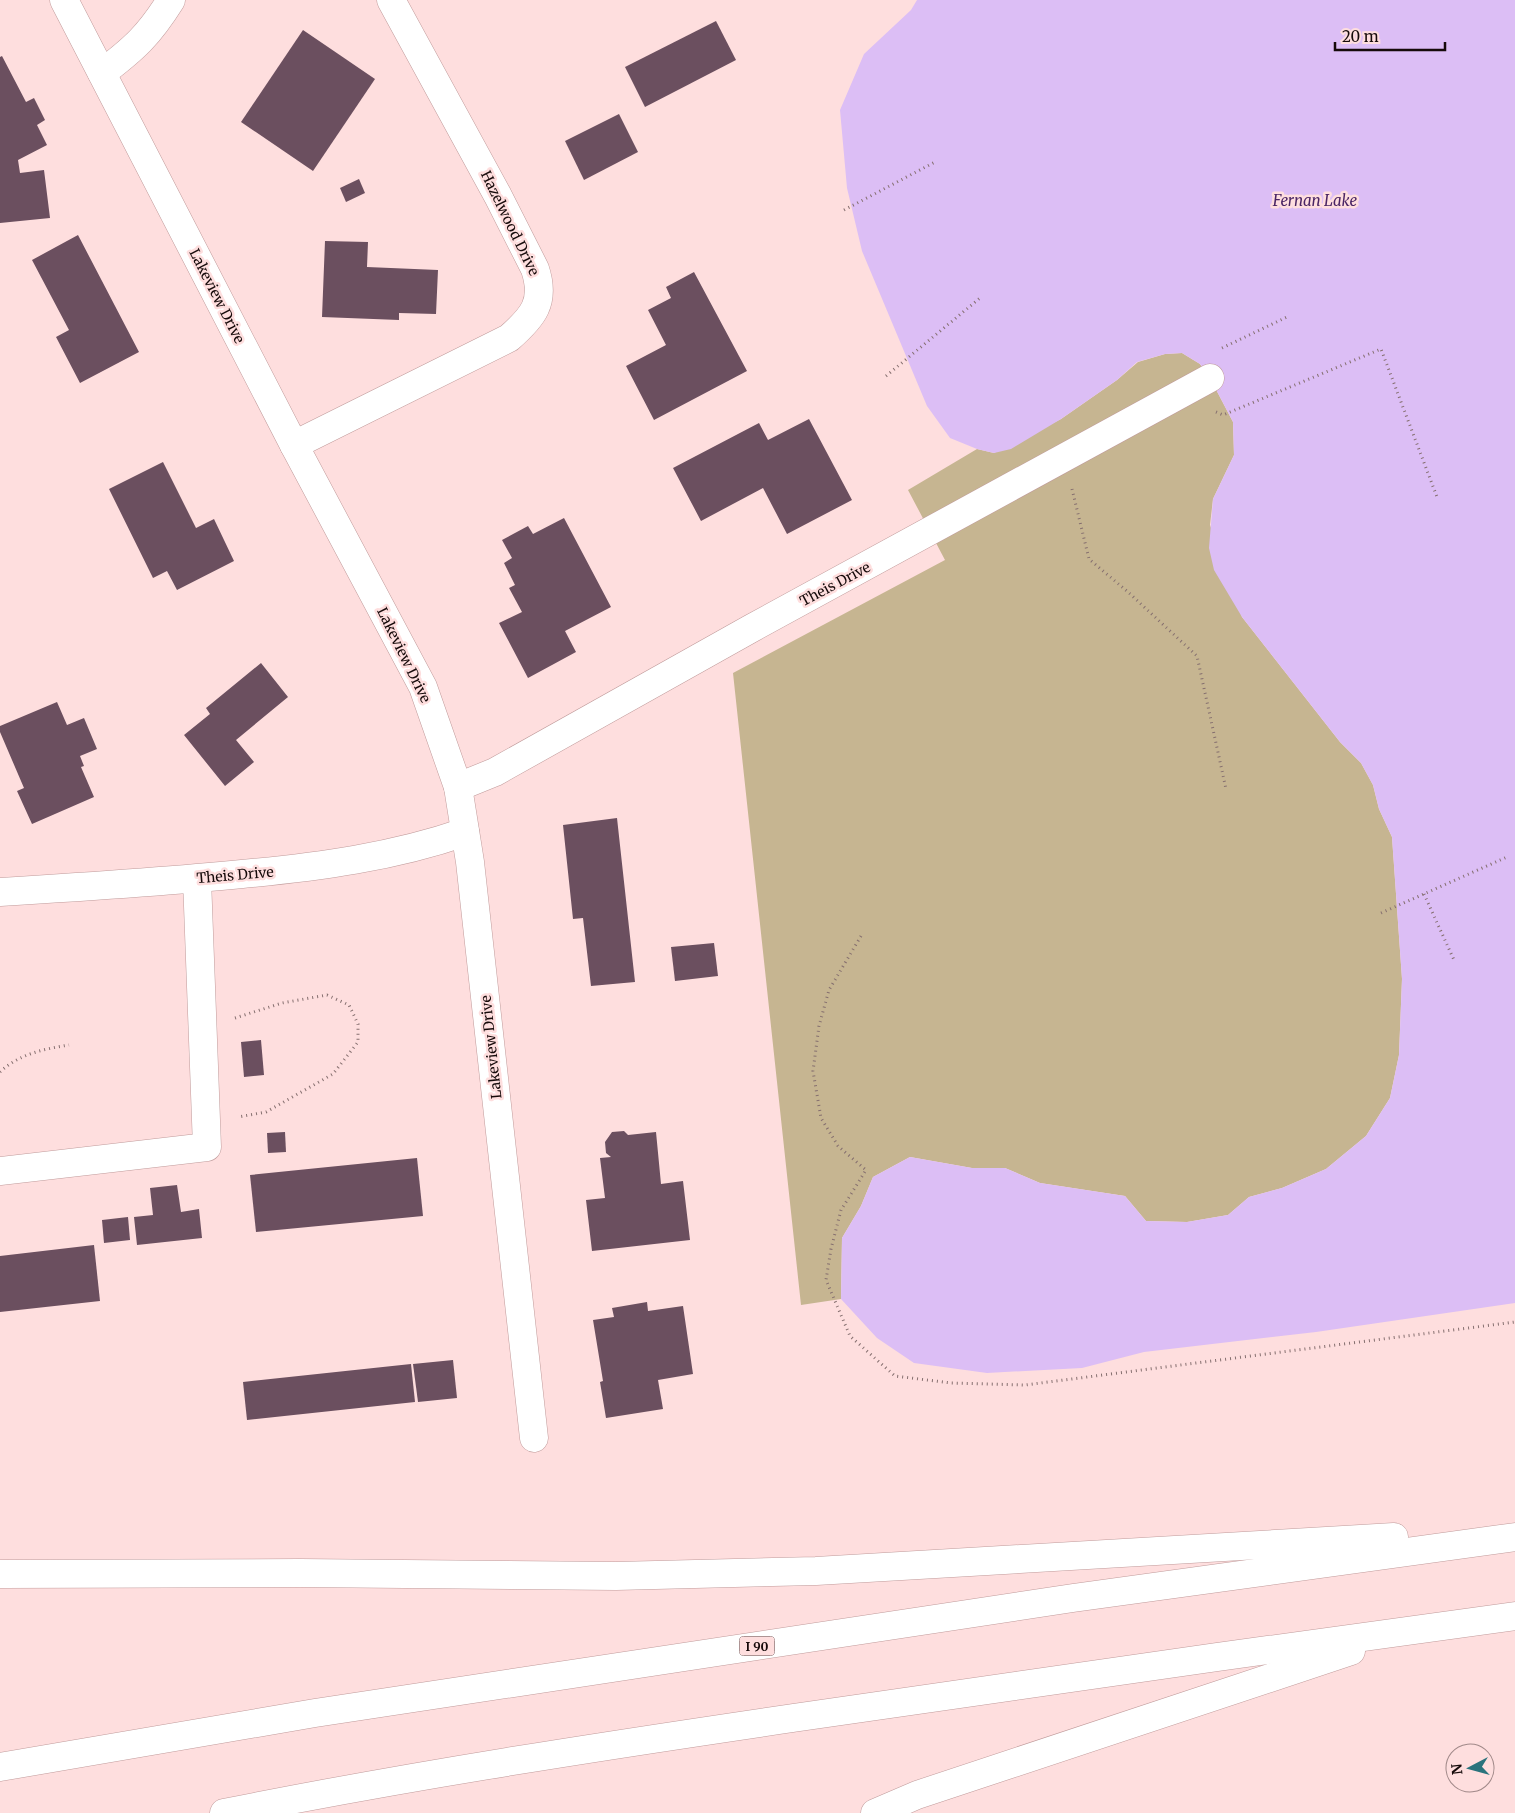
<svg xmlns="http://www.w3.org/2000/svg" width="1515" height="1813" viewBox="0 0 1515 1813" font-family="Merriweather,serif">
  <style>
    .green { fill: #c6b591 }
    .water { fill: #dcbef5 }
    .building { fill: #6b4f5f }
    .lines { fill: none; stroke-linecap: round; stroke-linejoin: round }
    .minor-casing { stroke: #c09b9b; stroke-width: 29 }
    .highway-casing { stroke: #c09b9b; stroke-width: 29 }
    .path { stroke: #856f6f; stroke-width: 3; stroke-dasharray: 1 4; stroke-linecap: butt }
    .minor { stroke: #fff; stroke-width: 28 }
    .highway { stroke: #fff; stroke-width: 28 }
    .labels { text-anchor: middle; dominant-baseline: central; stroke-width: 5; stroke-linejoin: round; paint-order: stroke }
    .shield { fill: #fedede; stroke: #5c4a4a; stroke-width: 1 }
    .shield-label { font-size: 12px; font-weight: bold; fill: #160a0a }
    .street-label { font-size: 14px; fill: #160a0a; stroke: #fedede }
    .water-label { font-size: 15px; font-style: italic; fill: #4a2464; stroke: #fedede }
  </style>
  <rect width="100%" height="100%" fill="#fedede"/>
  <path class="green" d="M 1182,353 L 1200,364 L 1210,378 L 1233,422 L 1234,455 L 1213,499 L 1210,525 L 1242,617 L 1340,742 L 1361,763 L 1373,785 L 1379,809 L 1392,837 L 1402,979 L 1399,1055 L 1390,1098 L 1366,1136 L 1326,1169 L 1282,1188 L 1249,1197 L 1228,1215 L 1187,1222 L 1146,1221 L 1125,1196 L 1040,1183 L 1005,1168 L 972,1168 L 910,1157 L 873,1177 L 861,1206 L 842,1238 L 841,1299 L 801,1305 L 733,673 L 945,560 L 908,490 L 977,449 L 994,453 L 1061,419 L 1117,380 L 1138,362 L 1165,354 Z"/>
  <path class="water" d="M 917,0 L 1515,0 L 1515,1303 L 1316,1332 L 1144,1352 L 1082,1368 L 987,1373 L 914,1363 L 877,1338 L 841,1299 L 842,1238 L 861,1206 L 873,1177 L 910,1157 L 972,1168 L 1005,1168 L 1040,1183 L 1125,1196 L 1146,1221 L 1187,1222 L 1228,1215 L 1249,1197 L 1282,1188 L 1326,1169 L 1366,1136 L 1390,1098 L 1399,1055 L 1402,979 L 1392,837 L 1379,809 L 1373,785 L 1361,763 L 1340,742 L 1242,617 L 1214,570 L 1209,548 L 1213,499 L 1234,455 L 1233,422 L 1210,378 L 1200,364 L 1182,353 L 1165,354 L 1137,362 L 1117,380 L 1061,419 L 1011,449 L 994,453 L 977,449 L 950,438 L 927,406 L 862,251 L 847,188 L 840,110 L 864,54 L 911,10 Z"/>
  <g class="building">
    <path d="M 716,21 L 736,60 L 645,107 L 625,67 Z"/>
    <path d="M 303,30 L 375,79 L 313,171 L 241,122 Z"/>
    <path d="M 2,56 L 26,102 L 34,98 L 45,120 L 37,125 L 47,145 L 18,160 L 20,173 L 44,170 L 50,218 L 0,223 L 0,57 Z"/>
    <path d="M 619,114 L 638,152 L 584,180 L 565,141 Z"/>
    <path d="M 359,179 L 365,193 L 346,202 L 340,188 Z"/>
    <path d="M 78,235 L 139,352 L 80,383 L 56,337 L 69,330 L 32,260 Z"/>
    <path d="M 325,241 L 368,242 L 367,267 L 438,270 L 436,314 L 399,313 L 399,320 L 322,317 Z"/>
    <path d="M 694,272 L 747,371 L 654,420 L 626,366 L 666,345 L 648,310 L 671,298 L 666,287 Z"/>
    <path d="M 809,419 L 852,500 L 787,534 L 763,488 L 701,521 L 673,468 L 759,423 L 768,440 Z"/>
    <path d="M 163,462 L 196,528 L 214,519 L 234,561 L 177,590 L 167,571 L 153,578 L 109,489 Z"/>
    <path d="M 564,518 L 611,607 L 565,631 L 576,652 L 528,678 L 499,623 L 522,612 L 509,588 L 515,585 L 504,563 L 512,558 L 502,540 L 528,526 L 533,534 Z"/>
    <path d="M 261,663 L 288,697 L 236,740 L 254,762 L 225,786 L 184,735 L 210,714 L 206,708 Z"/>
    <path d="M 57,702 L 67,725 L 84,718 L 97,749 L 80,756 L 84,766 L 81,767 L 94,797 L 32,824 L 17,791 L 24,788 L 0,732 L 0,726 Z"/>
    <path d="M 617,818 L 635,982 L 591,986 L 583,918 L 573,919 L 563,825 Z"/>
    <path d="M 714,943 L 718,976 L 675,981 L 671,947 Z"/>
    <path d="M 261,1040 L 264,1075 L 244,1077 L 241,1042 Z"/>
    <path d="M 624,1131 L 628,1135 L 656,1132 L 661,1184 L 683,1181 L 690,1240 L 592,1251 L 586,1200 L 605,1198 L 600,1158 L 611,1157 L 606,1153 L 605,1142 L 612,1132 Z"/>
    <path d="M 285,1132 L 286,1152 L 268,1153 L 267,1133 Z"/>
    <path d="M 417,1158 L 423,1216 L 256,1232 L 250,1175 Z"/>
    <path d="M 177,1185 L 181,1212 L 199,1209 L 202,1238 L 137,1245 L 134,1217 L 153,1215 L 150,1188 Z"/>
    <path d="M 128,1217 L 130,1240 L 104,1243 L 102,1220 Z"/>
    <path d="M 94,1245 L 100,1301 L 0,1312 L 0,1256 Z"/>
    <path d="M 647,1302 L 648,1311 L 683,1306 L 693,1374 L 658,1380 L 663,1409 L 606,1418 L 600,1382 L 603,1381 L 593,1320 L 614,1317 L 612,1308 Z"/>
    <path d="M 453,1360 L 457,1398 L 418,1402 L 413,1364 Z"/>
    <path d="M 411,1364 L 415,1402 L 247,1420 L 243,1382 Z"/>
  </g>
  <g class="lines">
    <defs>
      <g id="minor">
        <path d="M 64,0 L 294,445 L 423,687 L 458,787 L 470,862 L 534,1438"/>
        <path d="M 102,73 C 135,48 149,35 171,0"/>
        <path d="M 294,445 L 509,338 C 533,317 546,302 535,269 L 498,196 L 391,0"/>
        <path d="M 458,787 L 495,772 L 752,628 L 1210,378"/>
        <path d="M 0,892 C 81,887 162,882 242,874 C 318,867 393,857 465,832"/>
        <path d="M 0,1171 L 207,1147 L 197,879"/>
      </g>
      <g id="highway">
        <path d="M 0,1574 L 300,1573 L 616,1576 L 816,1571 L 1394,1537"/>
        <path d="M 0,1767 L 315,1713 L 1073,1598 L 1515,1537"/>
        <path d="M 224,1813 C 413,1775 603,1746 793,1718 C 1034,1682 1274,1649 1515,1616"/>
        <path d="M 875,1813 L 917,1795 L 1351,1651"/>
      </g>
    </defs>
    <use href="#minor" class="minor-casing"/>
    <use href="#highway" class="highway-casing"/>
    <g class="path">
      <path d="M 844,210 L 935,162"/>
      <path d="M 1222,348 L 1287,317"/>
      <path d="M 886,376 L 980,298"/>
      <path d="M 1216,412 L 1223,415 L 1381,349 L 1437,497"/>
      <path d="M 1072,489 L 1089,559 L 1128,592 L 1197,656 L 1226,789"/>
      <path d="M 1424,894 L 1454,960"/>
      <path d="M 1381,913 L 1507,857"/>
      <path d="M 861,936 L 829,990 L 819,1026 L 813,1071 L 821,1118 L 838,1146 L 866,1170 L 841,1210 L 831,1249 L 826,1280 L 850,1336 L 895,1376 L 951,1383 L 1025,1385 L 1515,1322"/>
      <path d="M 235,1018 L 282,1003 L 327,995 L 349,1005 L 358,1024 L 358,1042 L 333,1074 L 266,1112 L 238,1117"/>
      <path d="M 0,1072 C 19,1054 44,1049 69,1045"/>
    </g>
    <use href="#minor" class="minor"/>
    <use href="#highway" class="highway"/>
  </g>
  <g class="labels">
    <rect class="shield" x="739.5" y="1636.5" width="35" height="19" rx="4"/>
    <g class="shield-label">
      <text x="757" y="1646">I 90</text>
    </g>
    <g class="street-label">
      <text transform="translate(510 223) rotate(64)">Hazelwood Drive</text>
      <text transform="translate(217 296) rotate(63)">Lakeview Drive</text>
      <text transform="translate(835 584) rotate(-28)">Theis Drive</text>
      <text transform="translate(404 655) rotate(64)">Lakeview Drive</text>
      <text transform="translate(235 875) rotate(-5)">Theis Drive</text>
      <text transform="translate(491 1047) rotate(-96)">Lakeview Drive</text>
    </g>
    <g class="water-label">
      <text x="1315" y="200">Fernan Lake</text>
    </g>
  </g>
  <g transform="translate(1470 1768) rotate(264)"><circle r="24" fill="#fedede" stroke="#a18989"/>
  <path d="M0-4L9 19L0 12L-9 19Z" fill="#2a737c"/>
  <text y="-8" font-size="14" font-weight="bold" text-anchor="middle" fill="#160a0a">N</text>
  </g>
  <path d="M1335 42v8h110v-8" fill="none" stroke="#160a0a" stroke-width="2.5"/>
  <text x="1342" y="42" font-size="15" fill="#160a0a" stroke="#fedede" stroke-width="4" paint-order="stroke">20 m</text>
</svg>
